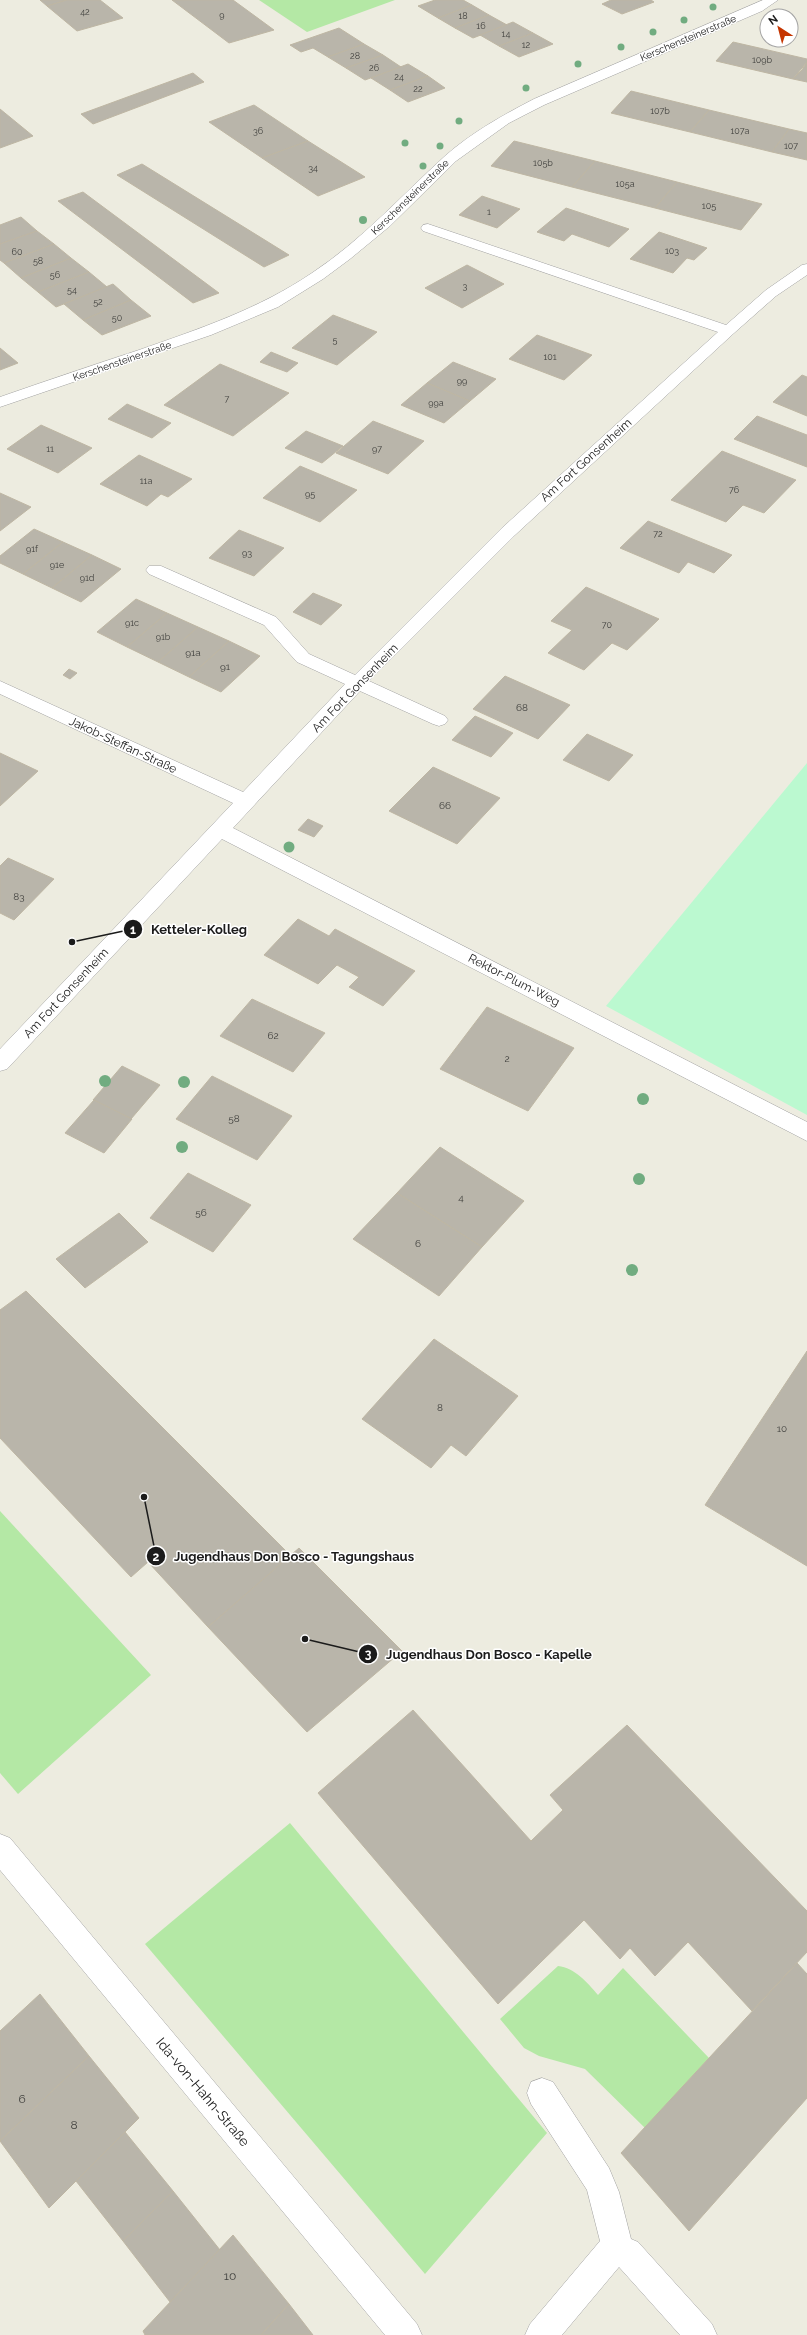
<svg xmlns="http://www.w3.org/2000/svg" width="807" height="2335" viewBox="0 0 807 2335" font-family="Raleway,sans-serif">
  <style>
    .grass { fill: #b4e8a5 }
    .park { fill: #bbf9d0 }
    .building { fill: #b9b5aa; stroke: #beb6a3 }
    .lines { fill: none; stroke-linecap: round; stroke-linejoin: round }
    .minor-casing { stroke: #a2a2a2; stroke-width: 1 }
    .minor { fill: #fff; fill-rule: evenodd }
    .tree { fill: #71ac80 }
    .labels { text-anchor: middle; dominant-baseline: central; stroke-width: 3; stroke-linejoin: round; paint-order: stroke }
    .far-number-label { font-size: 9px; fill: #42423f }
    .far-street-label { font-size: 10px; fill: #1b1b1b; stroke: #fff }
    .number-label { font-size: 10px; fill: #42423f }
    .street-label { font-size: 12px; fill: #1b1b1b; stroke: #fff }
    .near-number-label { font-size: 12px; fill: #42423f }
    .near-street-label { font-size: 14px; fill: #1b1b1b; stroke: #fff }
    .leader { fill: none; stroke: #1b1b1b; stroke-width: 1.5 }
    .callout-dot { fill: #1b1b1b; stroke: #fff; stroke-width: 1.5 }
    .mark-label { font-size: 12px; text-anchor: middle; font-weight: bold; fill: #fff }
    .callout-label { font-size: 13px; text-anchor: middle; font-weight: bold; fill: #1b1b1b; stroke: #fff; stroke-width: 3; stroke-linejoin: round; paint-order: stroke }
  </style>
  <rect width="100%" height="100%" fill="#edece0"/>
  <g class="grass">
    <path d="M 259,0 L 395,0 L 307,32 Z"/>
    <path d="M 0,1511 L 151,1675 L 18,1794 L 0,1773 Z"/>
    <path d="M 290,1823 L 547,2133 L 425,2274 L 145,1944 Z"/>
    <path d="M 558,1966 C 575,1968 587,1982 598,1995 L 623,1968 L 709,2058 L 645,2128 L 585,2069 L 539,2056 L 524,2048 L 500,2019 Z"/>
  </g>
  <path class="park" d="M 807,763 L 807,1115 L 606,1006 Z"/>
  <g class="building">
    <path d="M 40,0 L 67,0 L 47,6 Z"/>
    <path d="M 67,0 L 100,0 L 123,18 L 77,31 L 47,6 Z"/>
    <path d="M 172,0 L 233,0 L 274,30 L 229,43 Z"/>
    <path d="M 435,0 L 463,0 L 472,5 L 438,18 L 418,6 Z"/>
    <path d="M 611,0 L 651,0 L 654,2 L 622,14 L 602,4 Z"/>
    <path d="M 472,5 L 489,15 L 455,28 L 438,18 Z"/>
    <path d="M 489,15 L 507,25 L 473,38 L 455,28 Z"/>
    <path d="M 513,22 L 533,33 L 499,46 L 480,35 Z"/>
    <path d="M 339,28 L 364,44 L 328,57 L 313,48 L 301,52 L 290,45 Z"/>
    <path d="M 533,33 L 553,44 L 519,57 L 499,46 Z"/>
    <path d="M 733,42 L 807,59 L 807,62 L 793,79 L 716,61 Z"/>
    <path d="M 364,44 L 383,55 L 346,68 L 328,57 Z"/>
    <path d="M 383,55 L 401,67 L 365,80 L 346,68 Z"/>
    <path d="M 807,62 L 807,82 L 793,79 L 802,70 Z"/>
    <path d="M 408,64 L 428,76 L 390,90 L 371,78 Z"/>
    <path d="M 193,73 L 204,82 L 93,124 L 81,114 Z"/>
    <path d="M 428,76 L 445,88 L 408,102 L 390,90 Z"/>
    <path d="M 631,91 L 709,110 L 690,132 L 611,113 Z"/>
    <path d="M 254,105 L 308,141 L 262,158 L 209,122 Z"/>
    <path d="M 0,109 L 33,136 L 0,148 Z"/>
    <path d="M 709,110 L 789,129 L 772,152 L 690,132 Z"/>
    <path d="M 789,129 L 807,133 L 807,160 L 772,152 Z"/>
    <path d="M 308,141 L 365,177 L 318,196 L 262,158 Z"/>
    <path d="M 514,141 L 595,161 L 572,187 L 491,166 Z"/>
    <path d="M 595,161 L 677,182 L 655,208 L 572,187 Z"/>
    <path d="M 142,164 L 289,255 L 264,267 L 117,175 Z"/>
    <path d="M 677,182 L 762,204 L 741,230 L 655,208 Z"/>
    <path d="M 83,192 L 219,293 L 193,303 L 58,201 Z"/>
    <path d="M 482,196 L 520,209 L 497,228 L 459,215 Z"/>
    <path d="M 566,208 L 629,229 L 609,247 L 572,234 L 564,241 L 537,232 Z"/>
    <path d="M 21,217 L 37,231 L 0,244 L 0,225 Z"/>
    <path d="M 37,231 L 54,244 L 4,263 L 0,260 L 0,244 Z"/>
    <path d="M 659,232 L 707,248 L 694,260 L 687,258 L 673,273 L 630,259 Z"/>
    <path d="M 54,244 L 71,258 L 21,278 L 4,263 Z"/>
    <path d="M 71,258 L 89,272 L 38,292 L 21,278 Z"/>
    <path d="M 467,265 L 504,284 L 462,308 L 425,288 Z"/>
    <path d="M 89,272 L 107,287 L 56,307 L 38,292 Z"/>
    <path d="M 113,284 L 131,300 L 83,320 L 64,304 Z"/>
    <path d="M 131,300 L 151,316 L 102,335 L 83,320 Z"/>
    <path d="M 333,315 L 377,332 L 337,365 L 292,348 Z"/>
    <path d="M 537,335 L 592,355 L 564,380 L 509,359 Z"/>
    <path d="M 0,348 L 18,363 L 0,370 Z"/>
    <path d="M 271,352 L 298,363 L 287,372 L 260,362 Z"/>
    <path d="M 453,362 L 496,379 L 470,401 L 427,383 Z"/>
    <path d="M 220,364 L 289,393 L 233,436 L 164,405 Z"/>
    <path d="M 802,375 L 807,377 L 807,416 L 773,402 Z"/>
    <path d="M 427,383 L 470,401 L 444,423 L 401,405 Z"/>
    <path d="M 127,404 L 171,423 L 152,438 L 108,419 Z"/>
    <path d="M 757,416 L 807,435 L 807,467 L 734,439 Z"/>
    <path d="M 373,421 L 424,441 L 388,474 L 336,453 Z"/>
    <path d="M 41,425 L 92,448 L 58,473 L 7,449 Z"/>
    <path d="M 306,431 L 343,446 L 322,463 L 285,448 Z"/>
    <path d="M 722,451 L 796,480 L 764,513 L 743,505 L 726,522 L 671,500 Z"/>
    <path d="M 139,455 L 192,479 L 168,497 L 161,494 L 147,506 L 100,484 Z"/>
    <path d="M 300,466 L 357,490 L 320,522 L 263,498 Z"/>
    <path d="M 0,493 L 31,507 L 0,531 Z"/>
    <path d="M 648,521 L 732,555 L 714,573 L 688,562 L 679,573 L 620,548 Z"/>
    <path d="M 34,529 L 63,542 L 23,574 L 0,563 L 0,556 Z"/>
    <path d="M 239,530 L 284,548 L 254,576 L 209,558 Z"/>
    <path d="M 63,542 L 92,555 L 52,588 L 23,574 Z"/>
    <path d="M 92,555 L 121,569 L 81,602 L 52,588 Z"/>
    <path d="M 586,587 L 659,619 L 627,650 L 612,643 L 584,670 L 548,653 L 572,630 L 551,621 Z"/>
    <path d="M 313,593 L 342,605 L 321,625 L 293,612 Z"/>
    <path d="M 136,599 L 167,613 L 127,647 L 97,632 Z"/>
    <path d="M 167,613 L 198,627 L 158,662 L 127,647 Z"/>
    <path d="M 198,627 L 229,641 L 189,677 L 158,662 Z"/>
    <path d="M 229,641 L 260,656 L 221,692 L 189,677 Z"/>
    <path d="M 69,669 L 77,673 L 70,679 L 63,675 Z"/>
    <path d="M 505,676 L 570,705 L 538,739 L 473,709 Z"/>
    <path d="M 475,716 L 513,733 L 491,757 L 452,740 Z"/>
    <path d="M 587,734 L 633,755 L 609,781 L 563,760 Z"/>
    <path d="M 0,753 L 38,771 L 0,806 Z"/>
    <path d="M 433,767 L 500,798 L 457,844 L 389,811 Z"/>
    <path d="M 308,819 L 323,826 L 314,837 L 298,830 Z"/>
    <path d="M 8,858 L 54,879 L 14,920 L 0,913 L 0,866 Z"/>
    <path d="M 298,919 L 329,936 L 335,929 L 415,971 L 383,1006 L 349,987 L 359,977 L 337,965 L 318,984 L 264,955 Z"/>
    <path d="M 252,999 L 325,1033 L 293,1072 L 220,1036 Z"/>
    <path d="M 487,1007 L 574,1048 L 528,1111 L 440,1069 Z"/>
    <path d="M 122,1066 L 160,1085 L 131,1119 L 93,1100 Z"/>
    <path d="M 212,1076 L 292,1116 L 257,1160 L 176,1119 Z"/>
    <path d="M 94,1100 L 132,1119 L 104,1153 L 65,1133 Z"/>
    <path d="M 440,1147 L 524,1201 L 482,1247 L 397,1193 Z"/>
    <path d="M 188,1173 L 251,1205 L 213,1252 L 150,1218 Z"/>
    <path d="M 397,1193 L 482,1247 L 439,1296 L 353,1239 Z"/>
    <path d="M 119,1213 L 148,1242 L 85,1288 L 56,1259 Z"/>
    <path d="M 26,1291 L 291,1556 L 208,1627 L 148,1562 L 131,1577 L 0,1438 L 0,1310 Z"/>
    <path d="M 434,1339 L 518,1396 L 466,1456 L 451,1445 L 431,1468 L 362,1419 Z"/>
    <path d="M 807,1351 L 807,1566 L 705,1505 Z"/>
    <path d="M 299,1548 L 402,1651 L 307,1732 L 208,1627 Z"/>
    <path d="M 413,1710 L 531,1841 L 563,1810 L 550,1795 L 627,1725 L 807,1911 L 807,1952 L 752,2011 L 688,1942 L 655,1976 L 630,1948 L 620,1959 L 584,1920 L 498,2004 L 318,1793 Z"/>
    <path d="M 797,1963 L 807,1974 L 807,2098 L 689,2231 L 621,2153 Z"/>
    <path d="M 40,1994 L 89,2056 L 0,2141 L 0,2031 Z"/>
    <path d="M 89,2056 L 139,2118 L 49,2208 L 0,2141 Z"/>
    <path d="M 125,2132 L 173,2191 L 123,2241 L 76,2181 Z"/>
    <path d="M 173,2191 L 220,2250 L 170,2302 L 123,2241 Z"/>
    <path d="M 233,2235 L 289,2304 L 261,2335 L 145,2335 L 143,2331 Z"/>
    <path d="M 289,2304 L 313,2335 L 261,2335 Z"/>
  </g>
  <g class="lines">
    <defs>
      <g id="minor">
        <path d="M 763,0 L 778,0 L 762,11 L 544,105 L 509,123 L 456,161 L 390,226 L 350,259 L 323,279 L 278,307 L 211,335 L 0,407 L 0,397 C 46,381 93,365 139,350 C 199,329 259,309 312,273 C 362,240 401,196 445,156 C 471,133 503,115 534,99 Z"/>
        <path d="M 428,224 L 726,325 L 766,290 L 802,265 L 807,264 L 807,275 L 776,296 L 733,334 L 514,536 L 369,681 L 445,716 L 448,720 L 445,724 L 439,726 L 433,724 L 360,691 L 233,828 L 807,1122 L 807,1141 L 222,839 L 7,1069 L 0,1071 L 0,1049 L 233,803 L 0,694 L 0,681 L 243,792 L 345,684 L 297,662 L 264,625 L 149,574 L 146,570 L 149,566 L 161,566 L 276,617 L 309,654 L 355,675 L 502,528 L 718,332 L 423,231 L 421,228 L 423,225 Z"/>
        <path d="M 0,1834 L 10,1838 L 417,2324 L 422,2335 L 385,2335 L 0,1870 Z"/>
        <path d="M 542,2078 L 553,2082 L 609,2168 L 619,2192 L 631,2239 L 638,2242 L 712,2324 L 717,2335 L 680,2335 L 619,2267 L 562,2335 L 525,2335 L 530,2324 L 600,2241 L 587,2190 L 531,2104 L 527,2093 L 531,2082 Z"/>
      </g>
    </defs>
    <use href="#minor" class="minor-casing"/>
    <use href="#minor" class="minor"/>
  </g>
  <g class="tree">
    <circle cx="713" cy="7" r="3.5"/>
    <circle cx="684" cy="20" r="3.5"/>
    <circle cx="653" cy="32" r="3.5"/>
    <circle cx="621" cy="47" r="3.5"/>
    <circle cx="578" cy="64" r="3.5"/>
    <circle cx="526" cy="88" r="3.5"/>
    <circle cx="459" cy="121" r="3.5"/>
    <circle cx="405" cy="143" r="3.5"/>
    <circle cx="440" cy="146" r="3.5"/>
    <circle cx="423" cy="166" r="3.5"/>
    <circle cx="363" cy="220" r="4"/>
    <circle cx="289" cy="847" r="5.5"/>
    <circle cx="105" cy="1081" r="6"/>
    <circle cx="184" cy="1082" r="6"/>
    <circle cx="643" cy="1099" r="6"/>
    <circle cx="182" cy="1147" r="6"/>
    <circle cx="639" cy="1179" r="6"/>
    <circle cx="632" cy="1270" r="6"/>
  </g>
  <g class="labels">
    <g class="far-number-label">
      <text x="85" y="12">42</text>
      <text x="222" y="15">9</text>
      <text x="463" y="16">18</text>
      <text x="481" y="26">16</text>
      <text x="506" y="34">14</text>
      <text x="526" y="45">12</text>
      <text x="355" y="56">28</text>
      <text x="762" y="60">109b</text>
      <text x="374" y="68">26</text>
      <text x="399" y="77">24</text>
      <text x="418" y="89">22</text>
      <text x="660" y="111">107b</text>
      <text x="258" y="131">36</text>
      <text x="740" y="131">107a</text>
      <text x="791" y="146">107</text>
      <text x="543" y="163">105b</text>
      <text x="313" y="168">34</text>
      <text x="625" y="184">105a</text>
      <text x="709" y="206">105</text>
      <text x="489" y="212">1</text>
      <text x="672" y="251">103</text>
      <text x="17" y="252">60</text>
      <text x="38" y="261">58</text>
      <text x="55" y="275">56</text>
      <text x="465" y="286">3</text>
      <text x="72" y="290">54</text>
      <text x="98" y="302">52</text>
      <text x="117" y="318">50</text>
      <text x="335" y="340">5</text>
      <text x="550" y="357">101</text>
      <text x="462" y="381">99</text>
      <text x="227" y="399">7</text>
      <text x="436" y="403">99a</text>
      <text x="50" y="449">11</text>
      <text x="377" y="449">97</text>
      <text x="146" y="481">11a</text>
      <text x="734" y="490">76</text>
      <text x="310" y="494">95</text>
      <text x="658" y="534">72</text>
      <text x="32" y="549">91f</text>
      <text x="247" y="553">93</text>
      <text x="57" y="565">91e</text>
      <text x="87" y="578">91d</text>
      <text x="132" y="623">91c</text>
      <text x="607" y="625">70</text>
      <text x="163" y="637">91b</text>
    </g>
    <g class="far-street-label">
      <text transform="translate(688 38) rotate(-23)">Kerschensteinerstraße</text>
      <text transform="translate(410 197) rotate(-44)">Kerschensteinerstraße</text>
      <text transform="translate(122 361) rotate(-19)">Kerschensteinerstraße</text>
    </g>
    <g class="number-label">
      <text x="193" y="652">91a</text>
      <text x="225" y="666">91</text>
      <text x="522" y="707">68</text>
      <text x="445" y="805">66</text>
      <text x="19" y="896">83</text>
      <text x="273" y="1035">62</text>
      <text x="507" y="1058">2</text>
      <text x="234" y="1118">58</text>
      <text x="461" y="1197">4</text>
      <text x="201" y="1212">56</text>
      <text x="418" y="1243">6</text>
      <text x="440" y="1407">8</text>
      <text x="782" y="1428">10</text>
    </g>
    <g class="street-label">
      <text transform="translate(586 460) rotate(-42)">Am Fort Gonsenheim</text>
      <text transform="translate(355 688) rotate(-46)">Am Fort Gonsenheim</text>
      <text transform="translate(123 745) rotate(25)">Jakob-Steffan-Straße</text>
      <text transform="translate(514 980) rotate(27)">Rektor-Plum-Weg</text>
      <text transform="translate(66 993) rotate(-47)">Am Fort Gonsenheim</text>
    </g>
    <g class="near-number-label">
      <text x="22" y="2099">6</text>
      <text x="74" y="2125">8</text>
      <text x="230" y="2276">10</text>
    </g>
    <g class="near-street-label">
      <text transform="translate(203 2092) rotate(50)">Ida-von-Hahn-Straße</text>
    </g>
  </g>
  <path class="leader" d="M72 942L133 929M144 1497L156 1556M305 1639L368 1654"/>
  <g class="callout-dot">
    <circle cx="72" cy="942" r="4"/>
    <circle cx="144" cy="1497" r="4"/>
    <circle cx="305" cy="1639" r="4"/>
    <circle cx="133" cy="929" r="10"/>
    <circle cx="156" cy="1556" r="10"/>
    <circle cx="368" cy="1654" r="10"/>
  </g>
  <g class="mark-label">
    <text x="133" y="934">1</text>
    <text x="156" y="1561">2</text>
    <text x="368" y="1658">3</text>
  </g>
  <g class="callout-label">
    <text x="199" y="934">Ketteler-Kolleg</text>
    <text x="294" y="1561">Jugendhaus Don Bosco - Tagungshaus</text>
    <text x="489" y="1659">Jugendhaus Don Bosco - Kapelle</text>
  </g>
  <g transform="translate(779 28) rotate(324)"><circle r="19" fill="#ffffff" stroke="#a4a4a4"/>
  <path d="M0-3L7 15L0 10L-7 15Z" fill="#c53500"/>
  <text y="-6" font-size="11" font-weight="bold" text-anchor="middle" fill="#1b1b1b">N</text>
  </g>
</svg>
